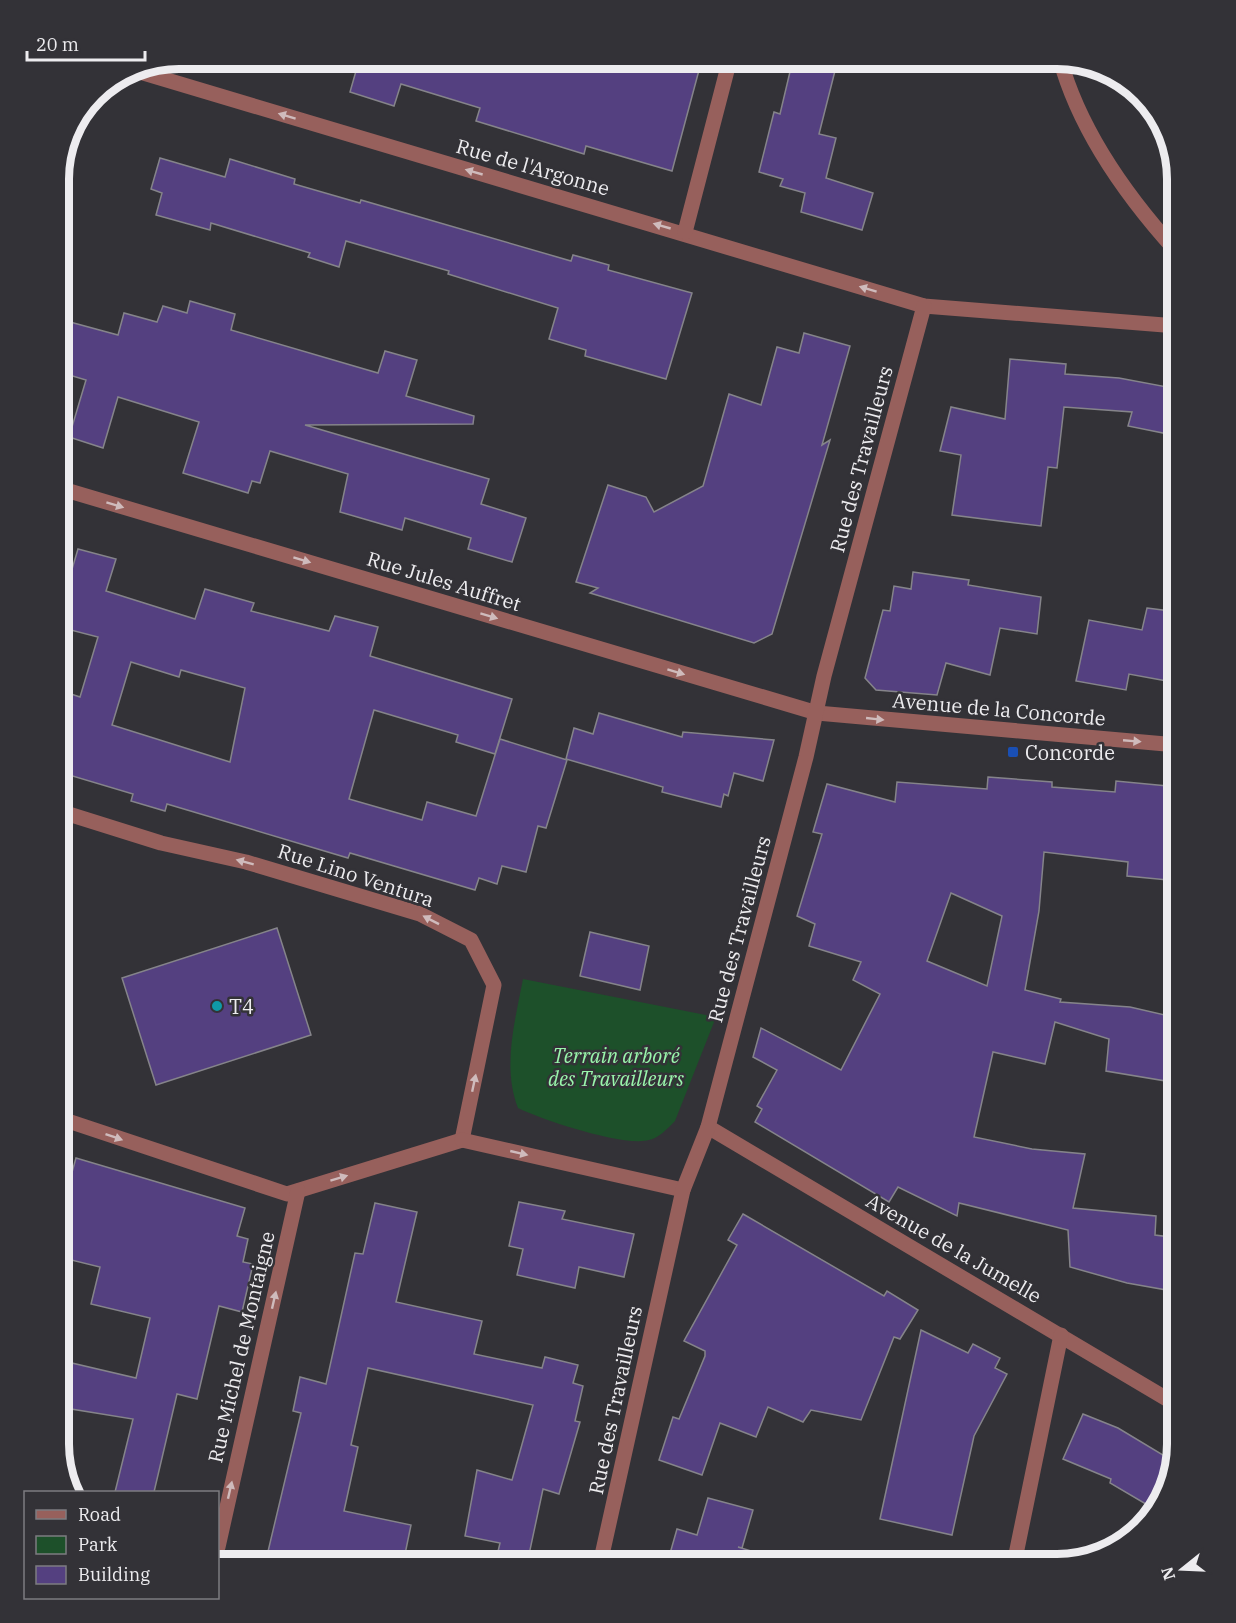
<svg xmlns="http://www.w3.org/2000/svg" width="1236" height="1623" viewBox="0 0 1236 1623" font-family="'IBM Plex Serif',serif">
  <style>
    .green { fill: #1d502a }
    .building { fill: #544080; stroke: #85848a; stroke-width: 1.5; fill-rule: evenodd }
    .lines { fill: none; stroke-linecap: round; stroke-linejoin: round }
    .lane { stroke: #97605c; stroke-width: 15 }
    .street { stroke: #97605c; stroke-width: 15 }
    .oneway { fill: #cfbbbc }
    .transit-dot { fill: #1a4fb4; stroke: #333237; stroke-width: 2 }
    .culture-dot { fill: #0f9aa8; stroke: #333237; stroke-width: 2 }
    .labels { text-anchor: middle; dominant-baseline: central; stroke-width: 5; stroke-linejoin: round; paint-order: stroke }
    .street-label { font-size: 20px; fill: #edecef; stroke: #333237 }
    .poi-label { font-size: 20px; fill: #edecef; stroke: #333237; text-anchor: start }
    .park-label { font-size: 20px; font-style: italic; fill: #9af6ac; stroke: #333237 }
    .rim { fill: none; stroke: #edecef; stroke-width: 8 }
  </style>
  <rect width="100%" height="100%" fill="#333237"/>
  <path class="green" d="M 523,979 L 716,1017 L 675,1121 C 668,1128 659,1138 649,1140 C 623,1147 543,1120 518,1108 C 502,1067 515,1021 523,979 Z"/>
  <g class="building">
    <path d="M 343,59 L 536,59 L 561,66 L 564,59 L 702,59 L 672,171 L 586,146 L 584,154 L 476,121 L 480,108 L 401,84 L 394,106 L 350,92 L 356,71 L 342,67 Z"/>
    <path d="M 793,59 L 838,59 L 819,134 L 836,138 L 826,178 L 873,193 L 862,230 L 801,212 L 805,193 L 780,186 L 783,179 L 759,172 L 774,112 L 780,114 Z"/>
    <path d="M 160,158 L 225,177 L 230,159 L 295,179 L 294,184 L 360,203 L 361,200 L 571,261 L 573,255 L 609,265 L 608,270 L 692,293 L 666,379 L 585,356 L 586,350 L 549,339 L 558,308 L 448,274 L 449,271 L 346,241 L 339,267 L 308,257 L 310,253 L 211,223 L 210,230 L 156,215 L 162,193 L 151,189 Z"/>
    <path d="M 190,301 L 235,314 L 231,330 L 378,373 L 385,351 L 417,360 L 406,396 L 474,416 L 473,424 L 305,425 L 489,479 L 481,504 L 526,518 L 512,562 L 468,549 L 471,538 L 405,518 L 402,530 L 340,512 L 348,474 L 270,451 L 260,483 L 252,481 L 248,493 L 183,473 L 199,422 L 118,397 L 103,448 L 69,437 L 86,380 L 59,372 L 59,319 L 118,335 L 124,313 L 157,322 L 163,306 L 187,313 Z"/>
    <path d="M 804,333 L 850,346 L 822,445 L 830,440 L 772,634 L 754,643 L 590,593 L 598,588 L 576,582 L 608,485 L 646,497 L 654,512 L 703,486 L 729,394 L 761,405 L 777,347 L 799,353 Z"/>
    <path d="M 1010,359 L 1066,364 L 1065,374 L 1119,378 L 1178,389 L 1178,412 L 1173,435 L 1128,426 L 1132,412 L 1064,407 L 1057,468 L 1048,467 L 1041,526 L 952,515 L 961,455 L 940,451 L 951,407 L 1005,419 Z"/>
    <path d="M 78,549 L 116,559 L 106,591 L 195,619 L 205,589 L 254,603 L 251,611 L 329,631 L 335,616 L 378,627 L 370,656 L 512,699 L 495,754 L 456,742 L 458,735 L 374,710 L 349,799 L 422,820 L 427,802 L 476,816 L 500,739 L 567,760 L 546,828 L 538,826 L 526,872 L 502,866 L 497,884 L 479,878 L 475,890 L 350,853 L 348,858 L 167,804 L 165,811 L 131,801 L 133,794 L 59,772 L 59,736 L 71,694 L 80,697 L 98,637 L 59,627 L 59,613 ZM 131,662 L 179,677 L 181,670 L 245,688 L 230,762 L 112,725 Z"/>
    <path d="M 913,572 L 969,580 L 968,585 L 1041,597 L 1037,634 L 1000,628 L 990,675 L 946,663 L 937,695 L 876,690 L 865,678 L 883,610 L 890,611 L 894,586 L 911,589 Z"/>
    <path d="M 1147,608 L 1178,612 L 1178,683 L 1129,674 L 1126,690 L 1076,681 L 1089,620 L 1142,630 Z"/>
    <path d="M 599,713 L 682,737 L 683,732 L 774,740 L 763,781 L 734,773 L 728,796 L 724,794 L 721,807 L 662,792 L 663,787 L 566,759 L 574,728 L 593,734 Z"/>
    <path d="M 988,777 L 1052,782 L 1052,787 L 1115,792 L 1116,781 L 1178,787 L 1178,881 L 1127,876 L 1128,862 L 1044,852 L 1039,911 L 1025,990 L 1061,999 L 1060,1002 L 1130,1007 L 1178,1018 L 1178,1083 L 1106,1071 L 1109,1039 L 1055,1022 L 1045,1064 L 993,1052 L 974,1137 L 1032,1149 L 1085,1154 L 1073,1208 L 1156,1216 L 1155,1235 L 1178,1238 L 1178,1292 L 1127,1283 L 1070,1267 L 1068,1230 L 959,1203 L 957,1216 L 898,1187 L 889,1202 L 755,1122 L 762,1109 L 757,1106 L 777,1070 L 753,1057 L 761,1028 L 841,1070 L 880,994 L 853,980 L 861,962 L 809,946 L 815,924 L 797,916 L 822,834 L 813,832 L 827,784 L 895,802 L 897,782 L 987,789 ZM 951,893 L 1002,916 L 987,986 L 927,961 Z"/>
    <path d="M 277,928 L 311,1035 L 156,1085 L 122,978 Z"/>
    <path d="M 590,932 L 649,946 L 640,990 L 580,976 Z"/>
    <path d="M 76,1158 L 245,1208 L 237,1236 L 248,1239 L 243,1262 L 253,1264 L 242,1312 L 219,1306 L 197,1399 L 177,1394 L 154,1492 L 115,1492 L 133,1419 L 59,1407 L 59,1360 L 136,1378 L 150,1318 L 91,1304 L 100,1267 L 59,1257 L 59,1200 L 64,1201 Z"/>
    <path d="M 519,1202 L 565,1211 L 562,1219 L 634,1234 L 624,1277 L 579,1267 L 575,1288 L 517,1275 L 523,1249 L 509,1246 Z"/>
    <path d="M 375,1203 L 417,1212 L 396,1302 L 482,1321 L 474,1354 L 542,1368 L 545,1357 L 578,1365 L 573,1383 L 583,1386 L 575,1421 L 580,1422 L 559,1494 L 543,1489 L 527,1564 L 495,1564 L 500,1543 L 465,1536 L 477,1470 L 512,1480 L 533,1405 L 368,1368 L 351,1445 L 358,1447 L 344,1511 L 411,1525 L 403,1564 L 265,1564 L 301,1413 L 293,1411 L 300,1377 L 326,1384 L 355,1253 L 363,1254 Z"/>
    <path d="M 743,1214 L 884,1296 L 887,1291 L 918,1310 L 900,1339 L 894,1337 L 861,1420 L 811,1410 L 803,1422 L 768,1407 L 756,1437 L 720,1423 L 702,1475 L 659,1460 L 673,1417 L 679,1419 L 705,1356 L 705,1351 L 684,1341 L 737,1245 L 728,1240 Z"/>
    <path d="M 921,1330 L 968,1353 L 973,1344 L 1000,1358 L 995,1368 L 1007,1374 L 974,1436 L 952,1535 L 880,1519 Z"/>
    <path d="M 1083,1414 L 1118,1428 L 1173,1461 L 1162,1504 L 1156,1510 L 1110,1483 L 1111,1479 L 1063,1459 Z"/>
    <path d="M 708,1498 L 753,1510 L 742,1548 L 738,1547 L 767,1556 L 766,1564 L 667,1564 L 677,1529 L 697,1535 Z"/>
  </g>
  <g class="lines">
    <path class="lane" d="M 1060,59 C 1080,132 1127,197 1177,252"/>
    <g class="street">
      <path d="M 130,69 L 924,306 L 1177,326"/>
      <path d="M 685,232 L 730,59"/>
      <path d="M 59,488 L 817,713 L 1177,745"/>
      <path d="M 59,811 L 161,843 L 246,862 L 420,914 L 471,940 L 494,985 L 462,1140"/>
      <path d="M 59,1118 L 287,1194 L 462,1140"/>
      <path d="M 708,1127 L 1177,1405"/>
      <path d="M 462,1140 L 683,1190"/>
      <path d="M 218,1547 L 298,1191"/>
      <path d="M 600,1564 L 683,1190 L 708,1127 L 806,757 L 824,676 L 924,306"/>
      <path d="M 1014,1564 L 1061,1335"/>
    </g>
  </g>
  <defs><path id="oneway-solid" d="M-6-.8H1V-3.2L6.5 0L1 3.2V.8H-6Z" transform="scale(1.5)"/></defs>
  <g class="oneway">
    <use href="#oneway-solid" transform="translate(287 116) rotate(-163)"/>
    <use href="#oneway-solid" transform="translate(474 172) rotate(-164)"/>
    <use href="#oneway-solid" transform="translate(662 226) rotate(-164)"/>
    <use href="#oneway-solid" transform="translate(868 289) rotate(-163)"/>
    <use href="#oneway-solid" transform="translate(115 505) rotate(17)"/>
    <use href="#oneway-solid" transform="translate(302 560) rotate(17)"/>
    <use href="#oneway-solid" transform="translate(489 616) rotate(17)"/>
    <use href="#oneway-solid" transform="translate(676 672) rotate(17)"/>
    <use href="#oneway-solid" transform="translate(875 719) rotate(6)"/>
    <use href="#oneway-solid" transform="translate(1132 741) rotate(5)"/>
    <use href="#oneway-solid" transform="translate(245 862) rotate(-165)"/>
    <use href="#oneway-solid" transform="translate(431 920) rotate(-153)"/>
    <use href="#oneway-solid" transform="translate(474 1083) rotate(-78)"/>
    <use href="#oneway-solid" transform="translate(114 1137) rotate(19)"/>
    <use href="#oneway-solid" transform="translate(519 1153) rotate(13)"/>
    <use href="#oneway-solid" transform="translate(339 1178) rotate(-17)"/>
    <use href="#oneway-solid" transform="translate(274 1300) rotate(-77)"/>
    <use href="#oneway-solid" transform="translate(230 1490) rotate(-77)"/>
  </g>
  <rect class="transit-dot" x="1007" y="746" width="12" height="12" rx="3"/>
  <circle class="culture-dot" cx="217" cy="1006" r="6"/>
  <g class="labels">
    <g class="street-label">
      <text transform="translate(533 167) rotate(16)">Rue de l'Argonne</text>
      <text transform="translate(861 459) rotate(-75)">Rue des Travailleurs</text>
      <text transform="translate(444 581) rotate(17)">Rue Jules Auffret</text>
      <text transform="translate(999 709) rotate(5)">Avenue de la Concorde</text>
      <text transform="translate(356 875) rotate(18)">Rue Lino Ventura</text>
      <text transform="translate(739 929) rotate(-75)">Rue des Travailleurs</text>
      <text transform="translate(954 1248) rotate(30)">Avenue de la Jumelle</text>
      <text transform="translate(241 1347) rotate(-77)">Rue Michel de Montaigne</text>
      <text transform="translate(615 1400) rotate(-78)">Rue des Travailleurs</text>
    </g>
    <g class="poi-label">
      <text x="1025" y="752">Concorde</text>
      <text x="229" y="1006">T4</text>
    </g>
    <g class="park-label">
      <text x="616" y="1055">Terrain arboré<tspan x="616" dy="23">des Travailleurs</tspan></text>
    </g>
  </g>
  <path d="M0 0H1236V1623H0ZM179 69H1057A110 110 0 0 1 1167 179V1444A110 110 0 0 1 1057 1554H179A110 110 0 0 1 69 1444V179A110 110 0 0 1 179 69Z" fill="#333237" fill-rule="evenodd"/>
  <path class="rim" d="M179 69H1057A110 110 0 0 1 1167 179V1444A110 110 0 0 1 1057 1554H179A110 110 0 0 1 69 1444V179A110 110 0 0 1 179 69Z"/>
  <rect x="24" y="1491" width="195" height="108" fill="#333237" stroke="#7d7c81" stroke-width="1.5"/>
  <rect x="36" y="1510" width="30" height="9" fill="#97605c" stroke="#7d7c81" stroke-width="1.5"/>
  <text x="78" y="1521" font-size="18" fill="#edecef">Road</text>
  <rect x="36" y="1536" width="30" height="18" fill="#1d502a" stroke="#7d7c81" stroke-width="1.5"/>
  <text x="78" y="1551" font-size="18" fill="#edecef">Park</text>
  <rect x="36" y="1566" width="30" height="18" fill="#544080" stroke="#7d7c81" stroke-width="1.5"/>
  <text x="78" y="1581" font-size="18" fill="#edecef">Building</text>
  <g transform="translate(1182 1569) rotate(252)" stroke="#333237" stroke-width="4.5" paint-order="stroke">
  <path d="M0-4.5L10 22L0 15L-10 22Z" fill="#edecef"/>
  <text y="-9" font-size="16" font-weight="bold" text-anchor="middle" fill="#edecef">N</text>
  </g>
  <path d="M27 51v9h118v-9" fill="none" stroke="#edecef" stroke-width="3"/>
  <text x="36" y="51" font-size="18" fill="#edecef" stroke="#333237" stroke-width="4.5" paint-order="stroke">20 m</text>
</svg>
